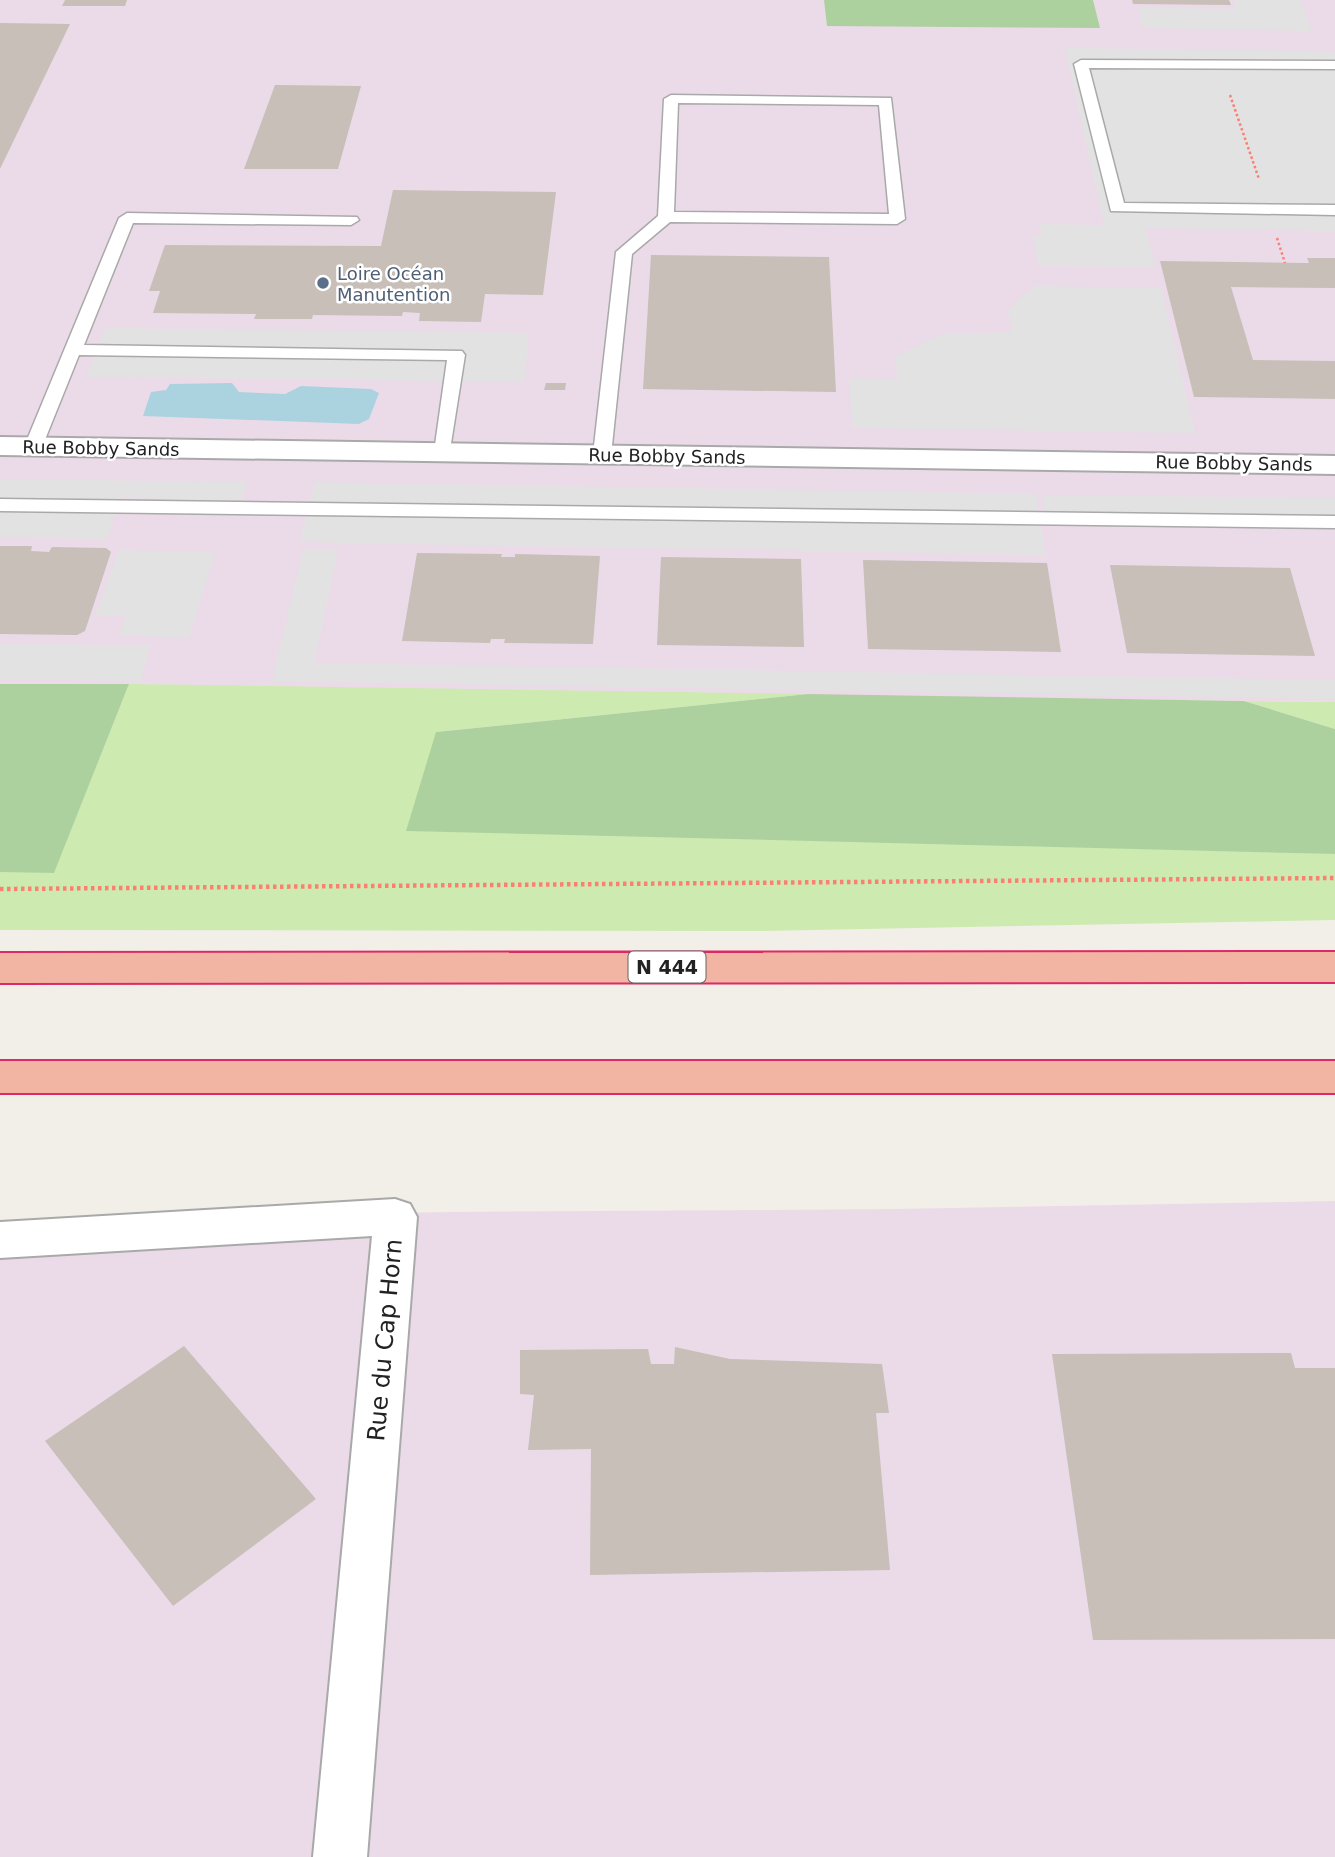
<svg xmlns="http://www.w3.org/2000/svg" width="1335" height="1857" viewBox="0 0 1335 1857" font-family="'DejaVu Sans',sans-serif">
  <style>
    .industrial { fill: #ebdbe8 }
    .grass { fill: #cdebb0 }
    .forest { fill: #add19e }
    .parking { fill: #e2e2e2 }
    .water { fill: #aad3df }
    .building { fill: #c7bfb8 }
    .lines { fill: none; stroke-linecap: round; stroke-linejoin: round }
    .service-casing { stroke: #a9a9a9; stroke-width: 3 }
    .minor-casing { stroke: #a9a9a9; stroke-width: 4 }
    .trunk-casing { stroke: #dc2a67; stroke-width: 4 }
    .path-far1 { stroke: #fa8072; stroke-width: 2.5; stroke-dasharray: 2.5 2.5; stroke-linecap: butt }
    .path { stroke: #fa8072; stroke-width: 4.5; stroke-dasharray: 3.5 3.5; stroke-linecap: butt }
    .service { fill: #fff; fill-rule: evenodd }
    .minor { fill: #fff; fill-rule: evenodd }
    .trunk { fill: #f2b4a3; fill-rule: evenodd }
    .service-dot { fill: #5c6f8a; stroke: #fff; stroke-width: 2.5 }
    .labels { text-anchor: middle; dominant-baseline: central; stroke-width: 5; stroke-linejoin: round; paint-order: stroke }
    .far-service-label { font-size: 18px; fill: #4e5e75; stroke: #fff; text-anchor: start }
    .far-street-label { font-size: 18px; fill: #222; stroke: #fff }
    .shield { fill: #fff; stroke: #646464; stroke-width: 2 }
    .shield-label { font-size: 19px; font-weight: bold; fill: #222 }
    .near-street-label { font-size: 24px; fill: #222; stroke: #fff }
  </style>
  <rect width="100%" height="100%" fill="#f2efe9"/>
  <g class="industrial">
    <path d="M 0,0 L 1335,0 L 1335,702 L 0,684 Z"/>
    <path d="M 1335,1201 L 1335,1857 L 0,1857 L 0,1220 L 450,1212 L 897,1209 Z"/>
  </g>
  <g class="grass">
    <path d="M 129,684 L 808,694 L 436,732 L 1197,849 L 1335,854 L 1335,920 L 762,931 L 0,930 L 0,872 L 54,872 Z"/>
    <path d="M 1244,701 L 1335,702 L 1335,729 Z"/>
  </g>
  <g class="forest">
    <path d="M 824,0 L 1093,0 L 1100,28 L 827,26 Z"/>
    <path d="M 0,684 L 129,684 L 54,873 L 0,872 Z"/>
    <path d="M 808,694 L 1244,701 L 1335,729 L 1335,854 L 406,831 L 436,732 Z"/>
  </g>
  <g class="parking">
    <path d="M 1233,0 L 1301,0 L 1312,31 L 1143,28 L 1138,7 L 1235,9 Z"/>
    <path d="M 1065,48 L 1335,51 L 1335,231 L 1146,228 L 1155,267 L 1039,266 L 1033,237 L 1042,236 L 1040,224 L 1104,225 Z"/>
    <path d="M 1034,286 L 1161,288 L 1195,433 L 852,428 L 849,378 L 897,379 L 896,356 L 942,334 L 1012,332 L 1008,309 Z"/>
    <path d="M 105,328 L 529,333 L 524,382 L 87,377 Z"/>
    <path d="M 0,479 L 247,482 L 242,500 L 121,498 L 107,539 L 0,537 Z"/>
    <path d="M 315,482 L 1036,494 L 1045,555 L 300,542 Z"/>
    <path d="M 1042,495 L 1335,498 L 1335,516 L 1045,512 Z"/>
    <path d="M 119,550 L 215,552 L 189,638 L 119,635 L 126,616 L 95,616 Z"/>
    <path d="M 303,550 L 338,550 L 314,663 L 1335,680 L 1335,699 L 272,681 Z"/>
    <path d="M 0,643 L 150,646 L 141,681 L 0,679 Z"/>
  </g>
  <path class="water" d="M 232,383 L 239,392 L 285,394 L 301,386 L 371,389 L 379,393 L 369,419 L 359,424 L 143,416 L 151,392 L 166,390 L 170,384 Z"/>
  <g class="building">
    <path d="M 65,0 L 127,0 L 125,6 L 62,6 Z"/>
    <path d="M 1132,0 L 1229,0 L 1231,5 L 1133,4 Z"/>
    <path d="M 0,23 L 70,24 L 0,169 Z"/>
    <path d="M 275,85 L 361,86 L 338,169 L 244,169 Z"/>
    <path d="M 393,190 L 556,192 L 543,295 L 485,294 L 481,322 L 419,321 L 420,313 L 403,312 L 402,316 L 313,315 L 312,319 L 254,319 L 256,314 L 153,313 L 160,291 L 149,291 L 165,245 L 381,246 Z"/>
    <path d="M 651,255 L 829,257 L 836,392 L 643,389 Z"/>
    <path d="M 1307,258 L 1335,258 L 1335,288 L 1231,287 L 1253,360 L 1335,361 L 1335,399 L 1194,397 L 1160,261 L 1309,263 Z"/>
    <path d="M 546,383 L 566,383 L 565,390 L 544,390 Z"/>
    <path d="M 0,546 L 32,546 L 31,551 L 49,552 L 52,547 L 106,548 L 111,552 L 85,631 L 77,635 L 0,634 Z"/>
    <path d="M 417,553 L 502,554 L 501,557 L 515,557 L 515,554 L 600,556 L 593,644 L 504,643 L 505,639 L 491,639 L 490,643 L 402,641 Z"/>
    <path d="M 661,557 L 801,559 L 804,647 L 657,645 Z"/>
    <path d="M 863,560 L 1047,563 L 1061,652 L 868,649 Z"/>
    <path d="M 1110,565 L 1290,568 L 1315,656 L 1127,653 Z"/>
    <path d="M 184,1346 L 316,1499 L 173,1606 L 45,1441 Z"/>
    <path d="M 675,1347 L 730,1359 L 882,1364 L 889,1413 L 876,1413 L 890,1570 L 590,1575 L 591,1449 L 528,1450 L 534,1395 L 520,1394 L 520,1350 L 648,1349 L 651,1364 L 674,1364 Z"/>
    <path d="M 1291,1353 L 1295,1368 L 1335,1368 L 1335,1639 L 1093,1640 L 1052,1354 Z"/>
  </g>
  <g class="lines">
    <defs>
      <g id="service">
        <path d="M 1081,60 L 1335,61 L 1335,69 L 1089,68 L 1124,203 L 1335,205 L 1335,215 L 1111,211 L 1074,64 Z"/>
        <path d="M 671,95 L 891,98 L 905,219 L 897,224 L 670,222 L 632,254 L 611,455 L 602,460 L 593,455 L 616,252 L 658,216 L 664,99 ZM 678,103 L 879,105 L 889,214 L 674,212 Z"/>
        <path d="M 127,213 L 357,217 L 359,220 L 351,225 L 133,223 L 84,345 L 462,351 L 465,355 L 449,456 L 443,457 L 434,452 L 447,360 L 79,355 L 42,447 L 39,451 L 27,451 L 24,447 L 119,218 Z"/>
        <path d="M 0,499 L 1335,516 L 1335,528 L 0,511 Z"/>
      </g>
      <g id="minor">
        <path d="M 0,437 L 1335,456 L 1335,474 L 0,455 Z"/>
        <path d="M 395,1199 L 410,1204 L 417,1217 L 367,1857 L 313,1857 L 372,1236 L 0,1258 L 0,1222 Z"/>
      </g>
      <g id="trunk">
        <path d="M 1335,952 L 1335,982 L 0,983 L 0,953 Z"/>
        <rect x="0" y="1061" width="1335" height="32"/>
      </g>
    </defs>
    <use href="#service" class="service-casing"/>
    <use href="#minor" class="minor-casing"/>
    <use href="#trunk" class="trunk-casing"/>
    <g class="path-far1">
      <path d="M 1230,95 L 1259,179"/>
      <path d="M 1277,238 L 1285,263"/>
    </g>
    <path class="path" d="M 0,889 L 1335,878"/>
    <use href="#service" class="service"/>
    <use href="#minor" class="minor"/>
    <use href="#trunk" class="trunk"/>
  </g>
  <circle class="service-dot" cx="323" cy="283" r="7"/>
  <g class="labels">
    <g class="far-service-label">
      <text x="337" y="273">Loire Océan<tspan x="337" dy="21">Manutention</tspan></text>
    </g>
    <g class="far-street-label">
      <text transform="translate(101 448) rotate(1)">Rue Bobby Sands</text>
      <text transform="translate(667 456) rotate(1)">Rue Bobby Sands</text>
      <text transform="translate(1234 463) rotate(1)">Rue Bobby Sands</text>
    </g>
    <rect class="shield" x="628.5" y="951.5" width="77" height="31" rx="5"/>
    <g class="shield-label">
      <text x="667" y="967">N 444</text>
    </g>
    <g class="near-street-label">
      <text transform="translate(385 1340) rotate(-85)">Rue du Cap Horn</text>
    </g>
  </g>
</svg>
